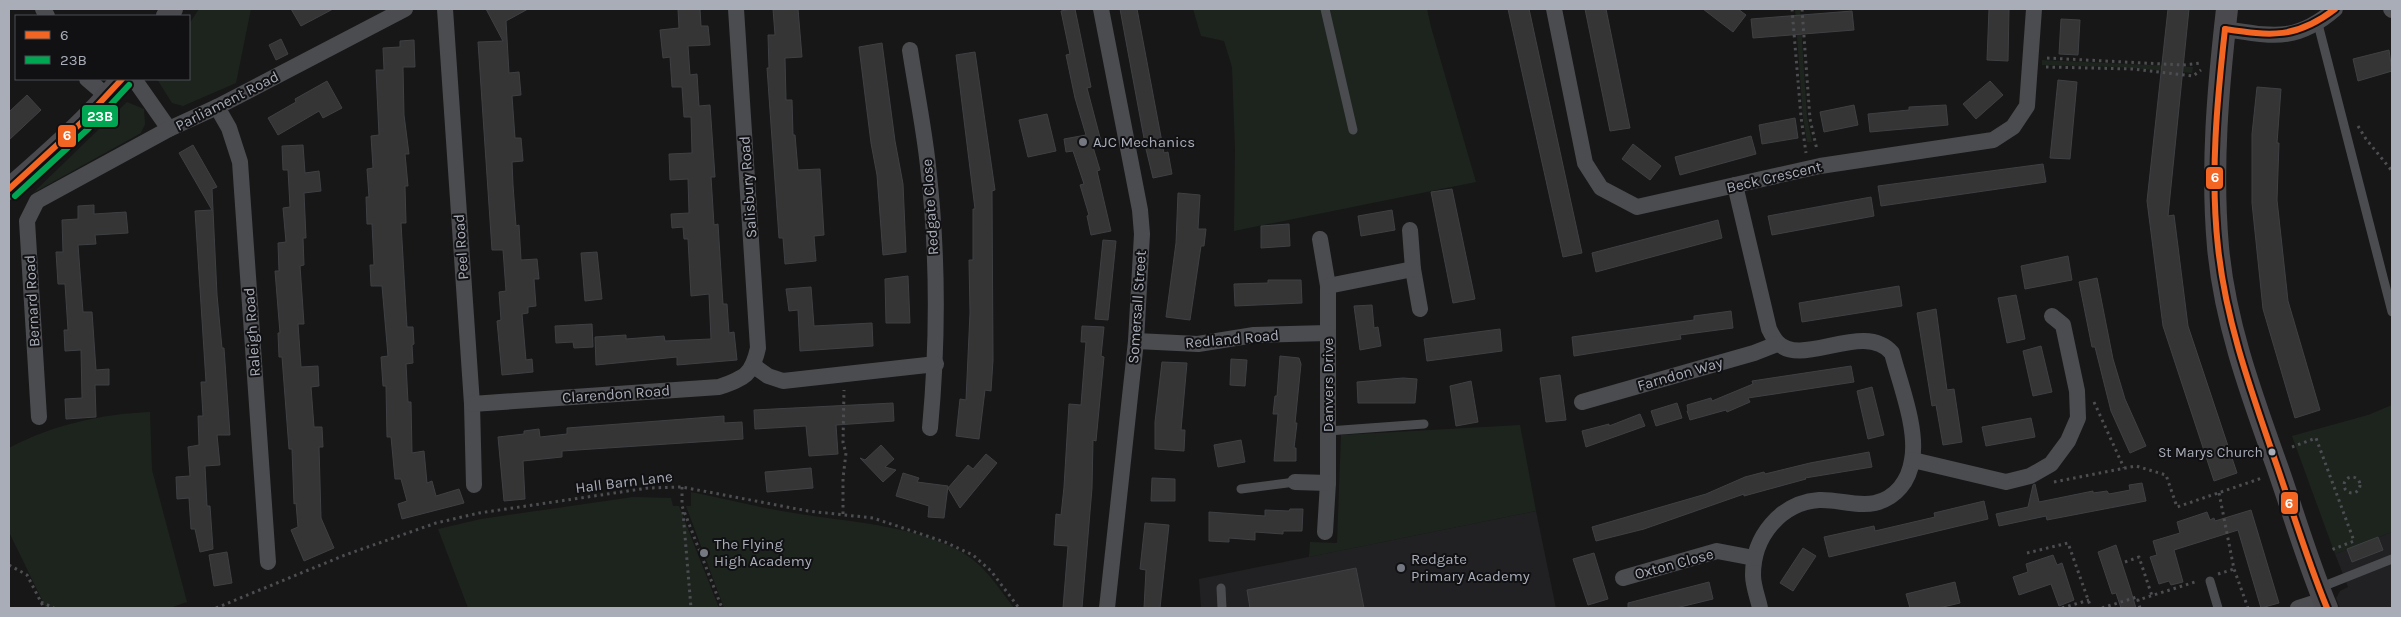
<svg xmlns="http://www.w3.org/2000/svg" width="2401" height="617" viewBox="0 0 2401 617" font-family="Karla,sans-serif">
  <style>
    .built { fill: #212123 }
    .green { fill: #1d241e }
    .building { fill: #353536; stroke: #3f4043 }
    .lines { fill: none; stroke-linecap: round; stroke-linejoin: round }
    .path { stroke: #4d4e52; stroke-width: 3; stroke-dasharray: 2.5 4; stroke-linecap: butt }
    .lane { stroke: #4b4c50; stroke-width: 9 }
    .street { stroke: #4b4c50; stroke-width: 16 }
    .secondary { stroke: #4a4a4e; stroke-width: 22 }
    .bus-1-casing { stroke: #111113; stroke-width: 10 }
    .bus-2-casing { stroke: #111113; stroke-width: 10 }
    .bus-1 { stroke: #f26522; stroke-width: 6 }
    .bus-2 { stroke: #00a651; stroke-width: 6 }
    .poi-dot { fill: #757880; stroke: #111113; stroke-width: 2 }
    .bus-dot { fill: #a8adb8; stroke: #111113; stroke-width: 2 }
    .labels { text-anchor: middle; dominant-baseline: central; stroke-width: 4; stroke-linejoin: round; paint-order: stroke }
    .bus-label { font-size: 14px; fill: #a8adb8; stroke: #111113; text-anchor: end }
    .street-label { font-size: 15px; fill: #a8adb8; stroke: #111113 }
    .poi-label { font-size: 15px; fill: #a8adb8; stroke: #111113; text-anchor: start }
    .line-badge { stroke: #111113; stroke-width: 2 }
    .badge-label { font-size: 14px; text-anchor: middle; font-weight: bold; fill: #fff }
  </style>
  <rect width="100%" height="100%" fill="#171717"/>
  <g class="built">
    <path d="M 1536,511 L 1556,608 L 1201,608 L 1199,579 Z"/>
    <path d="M 2392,532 L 2392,608 L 2340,608 L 2336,598 L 2340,591 L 2348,587 L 2335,554 Z"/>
  </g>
  <g class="green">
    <path d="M 199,9 L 251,9 L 236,83 L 183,106 L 172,103 L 157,79 L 189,79 L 189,24 Z"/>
    <path d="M 1193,9 L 1427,9 L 1431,27 L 1476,182 L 1234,231 L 1235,149 L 1232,67 L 1224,41 L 1201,36 Z"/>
    <path d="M 1795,9 L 1800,9 L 1807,117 L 1812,142 L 1807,142 L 1803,117 Z"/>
    <path d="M 2042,60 L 2193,67 L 2192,73 L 2119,67 L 2042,65 Z"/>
    <path d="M 127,102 L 144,109 L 145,124 L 141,133 L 33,193 Z"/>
    <path d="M 2392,405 L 2392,532 L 2335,554 L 2292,436 L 2368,415 Z"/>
    <path d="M 150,412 L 152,470 L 187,602 L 170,608 L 46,608 L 9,532 L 9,448 C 52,425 101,414 150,412 Z"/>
    <path d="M 1520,425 L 1536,511 L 1309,557 L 1310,542 L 1337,543 L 1341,435 Z"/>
    <path d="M 691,492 C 727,499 764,509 800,514 C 851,522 930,527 972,559 C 989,572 1001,591 1014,608 L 724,608 L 686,506 L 691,506 Z"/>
    <path d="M 633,497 L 671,498 L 673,506 L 679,506 L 719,608 L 468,608 L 438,529 L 481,519 Z"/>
  </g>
  <g class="building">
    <path d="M 291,9 L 333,9 L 301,26 Z"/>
    <path d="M 486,9 L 528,9 L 506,21 L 509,73 L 519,72 L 521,95 L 512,96 L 515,138 L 521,138 L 523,161 L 512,162 L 513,185 L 516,226 L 519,225 L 521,260 L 537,259 L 539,279 L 534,279 L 536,306 L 528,307 L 528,313 L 522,314 L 526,360 L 532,359 L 533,372 L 502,375 L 497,321 L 501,320 L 499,292 L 506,291 L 503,250 L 492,250 L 478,42 L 503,41 Z"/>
    <path d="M 678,9 L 700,9 L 701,26 L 708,26 L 710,45 L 688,46 L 690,75 L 697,74 L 699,106 L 710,105 L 715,177 L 711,177 L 714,225 L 718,224 L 723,304 L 727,304 L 729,333 L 734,332 L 737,360 L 677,365 L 677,357 L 596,365 L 595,337 L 626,335 L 626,339 L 664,336 L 665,341 L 711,339 L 709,294 L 691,296 L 688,239 L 684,239 L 683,227 L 672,228 L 671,214 L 689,213 L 688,179 L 670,180 L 669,154 L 692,153 L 691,117 L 684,117 L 682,87 L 672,87 L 670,57 L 663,58 L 660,30 L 679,28 Z"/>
    <path d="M 773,9 L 798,9 L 802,57 L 785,58 L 786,100 L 792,100 L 793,135 L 795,135 L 798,170 L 820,169 L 824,235 L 814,236 L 816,261 L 785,264 L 783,238 L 779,238 L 767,68 L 769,68 L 768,35 L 775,35 Z"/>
    <path d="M 1071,9 L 1075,9 L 1091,87 L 1087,88 L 1102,145 L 1093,147 L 1100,170 L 1097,171 L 1111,231 L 1091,235 L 1087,216 L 1089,215 L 1080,185 L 1084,184 L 1073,151 L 1066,152 L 1064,139 L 1086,135 L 1075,98 L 1066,55 L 1070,54 L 1061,11 Z"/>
    <path d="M 1120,9 L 1137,9 L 1164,153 L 1168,152 L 1172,174 L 1153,178 L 1146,149 Z"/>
    <path d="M 1508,9 L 1529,9 L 1582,253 L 1563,257 Z"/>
    <path d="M 1585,9 L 1606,9 L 1630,128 L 1610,131 Z"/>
    <path d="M 1703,9 L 1738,9 L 1746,15 L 1733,32 Z"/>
    <path d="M 1989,9 L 2009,9 L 2008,61 L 1987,60 Z"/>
    <path d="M 2168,9 L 2189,9 L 2168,216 L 2174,215 L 2188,326 L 2237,473 L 2214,481 L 2163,326 L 2147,201 Z"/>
    <path d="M 1852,11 L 1854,30 L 1753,38 L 1751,19 Z"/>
    <path d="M 2061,19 L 2080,20 L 2078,55 L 2059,54 Z"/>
    <path d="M 281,39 L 288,54 L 276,60 L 269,45 Z"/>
    <path d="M 414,40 L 415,67 L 403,67 L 404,115 L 409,154 L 405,154 L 408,186 L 405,186 L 406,223 L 401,223 L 407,327 L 413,327 L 414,344 L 412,345 L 413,363 L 406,364 L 408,402 L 411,402 L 412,453 L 424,451 L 427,483 L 432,481 L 436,496 L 459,489 L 464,503 L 402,519 L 398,504 L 407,501 L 401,479 L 395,479 L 391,437 L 387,437 L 386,386 L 383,386 L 381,357 L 388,356 L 382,286 L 371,286 L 370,265 L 374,265 L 372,224 L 367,224 L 366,197 L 369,197 L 367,169 L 373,168 L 371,136 L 379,135 L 376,70 L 384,70 L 383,48 L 400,47 L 400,41 Z"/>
    <path d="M 882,43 L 895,141 L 903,184 L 906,252 L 883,255 L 877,175 L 871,143 L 859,47 Z"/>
    <path d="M 2389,50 L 2392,71 L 2358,81 L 2353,59 Z"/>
    <path d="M 975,52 L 995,190 L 992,191 L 993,360 L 991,391 L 985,390 L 979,439 L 956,436 L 960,399 L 966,400 L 970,313 L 969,260 L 973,260 L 973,209 L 975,209 L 956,55 Z"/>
    <path d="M 2058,80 L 2077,82 L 2070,159 L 2050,158 Z"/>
    <path d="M 327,81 L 342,108 L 323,118 L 319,111 L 278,135 L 268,118 L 296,102 L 295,99 Z"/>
    <path d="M 1990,81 L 2003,95 L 1976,119 L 1963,104 Z"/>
    <path d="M 2257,87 L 2281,89 L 2277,143 L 2279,143 L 2277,200 L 2288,301 L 2320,410 L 2295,418 L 2263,309 L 2252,203 L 2252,134 Z"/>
    <path d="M 27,95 L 41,110 L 9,140 L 9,112 Z"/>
    <path d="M 1854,105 L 1858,125 L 1824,132 L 1820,112 Z"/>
    <path d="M 1946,105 L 1948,125 L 1870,132 L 1868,114 L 1909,110 L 1909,107 Z"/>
    <path d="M 1047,114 L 1056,151 L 1028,157 L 1019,120 Z"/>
    <path d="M 1795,118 L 1798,138 L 1762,144 L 1759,125 Z"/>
    <path d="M 1751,136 L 1756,154 L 1680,175 L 1675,157 Z"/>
    <path d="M 1633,144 L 1661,166 L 1650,180 L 1622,159 Z"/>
    <path d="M 193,145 L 217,187 L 212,189 L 217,295 L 222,348 L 224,348 L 230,435 L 217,435 L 220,465 L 205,466 L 207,506 L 210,506 L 213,549 L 200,552 L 195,529 L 191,529 L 189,498 L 177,499 L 176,477 L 190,476 L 188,447 L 199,445 L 198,416 L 203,416 L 201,382 L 206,382 L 195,211 L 212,210 L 179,153 Z"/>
    <path d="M 303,145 L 305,173 L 319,171 L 321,191 L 304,193 L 306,238 L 303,238 L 304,265 L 300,266 L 304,324 L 298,324 L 301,367 L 318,366 L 319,386 L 311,387 L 314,427 L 322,427 L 323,447 L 319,447 L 321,518 L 334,548 L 304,561 L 291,530 L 298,527 L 296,503 L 294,504 L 292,449 L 289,449 L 282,357 L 279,357 L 278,333 L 280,333 L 275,271 L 279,271 L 278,243 L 286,242 L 283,208 L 290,207 L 288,170 L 283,170 L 282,146 Z"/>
    <path d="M 2043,164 L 2046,182 L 1881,206 L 1878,186 Z"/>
    <path d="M 1452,189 L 1475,299 L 1453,303 L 1431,192 Z"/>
    <path d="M 1178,193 L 1200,195 L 1198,229 L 1206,229 L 1204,246 L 1201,246 L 1190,320 L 1166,317 L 1176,243 Z"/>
    <path d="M 1871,197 L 1874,216 L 1772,235 L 1768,216 Z"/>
    <path d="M 94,205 L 94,214 L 126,212 L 128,233 L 95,235 L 96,244 L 78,245 L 83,312 L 92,312 L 96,370 L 109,369 L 109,385 L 95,385 L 96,417 L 66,419 L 65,399 L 82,398 L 81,350 L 65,351 L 64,330 L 68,330 L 65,284 L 58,284 L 56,252 L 63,252 L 62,220 L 78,219 L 78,206 Z"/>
    <path d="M 1392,210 L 1395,230 L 1361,236 L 1358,216 Z"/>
    <path d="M 1718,220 L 1722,238 L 1596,272 L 1592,253 Z"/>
    <path d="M 1289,224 L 1290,246 L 1261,248 L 1261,226 Z"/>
    <path d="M 1103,240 L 1116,241 L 1108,320 L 1095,319 Z"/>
    <path d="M 597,252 L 602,299 L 585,301 L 581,253 Z"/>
    <path d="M 2068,256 L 2072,280 L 2025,289 L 2021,266 Z"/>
    <path d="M 908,276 L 910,323 L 886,323 L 885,279 Z"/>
    <path d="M 2097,278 L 2113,359 L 2125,399 L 2146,446 L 2130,453 L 2111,411 L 2095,347 L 2092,347 L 2079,282 Z"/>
    <path d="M 1268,280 L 1301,280 L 1302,303 L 1235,306 L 1234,284 L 1268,283 Z"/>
    <path d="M 1899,286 L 1902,306 L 1802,322 L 1799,303 Z"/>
    <path d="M 811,287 L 814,326 L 872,323 L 873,346 L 800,351 L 798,310 L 789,311 L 786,289 Z"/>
    <path d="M 2016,295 L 2025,339 L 2007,343 L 1998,298 Z"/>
    <path d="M 1372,305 L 1374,328 L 1378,327 L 1381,346 L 1360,350 L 1354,306 Z"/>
    <path d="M 1936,309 L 1947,390 L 1954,389 L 1962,442 L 1943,445 L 1936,405 L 1932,406 L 1917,313 Z"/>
    <path d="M 1731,311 L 1733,328 L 1680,335 L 1681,339 L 1574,356 L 1572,337 L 1694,320 L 1694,316 Z"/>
    <path d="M 592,324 L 593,347 L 574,348 L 573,342 L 556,343 L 555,326 Z"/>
    <path d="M 1082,326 L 1104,327 L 1101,356 L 1104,357 L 1096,441 L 1093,440 L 1092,488 L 1082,608 L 1063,608 L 1068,546 L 1054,545 L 1056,514 L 1061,515 L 1064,487 L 1069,404 L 1081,405 L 1086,342 L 1081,342 Z"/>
    <path d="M 1500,329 L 1502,351 L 1427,361 L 1424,339 Z"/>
    <path d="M 2041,346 L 2052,392 L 2033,396 L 2023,351 Z"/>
    <path d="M 1280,356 L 1299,358 L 1301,364 L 1295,423 L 1297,423 L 1294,448 L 1296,448 L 1296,461 L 1274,461 L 1278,414 L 1273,414 L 1275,396 L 1277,396 Z"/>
    <path d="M 1231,359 L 1247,360 L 1245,386 L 1230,385 Z"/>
    <path d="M 1162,362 L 1187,363 L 1181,430 L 1185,430 L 1184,451 L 1155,449 L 1155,422 Z"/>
    <path d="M 1851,366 L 1854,382 L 1748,398 L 1750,402 L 1727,412 L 1726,410 L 1690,420 L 1687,411 L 1688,411 L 1687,405 L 1711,398 L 1712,401 L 1753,384 L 1752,381 Z"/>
    <path d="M 1560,375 L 1566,420 L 1546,422 L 1540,378 Z"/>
    <path d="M 1403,378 L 1417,379 L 1415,403 L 1358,403 L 1357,382 Z"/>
    <path d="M 1471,381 L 1478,422 L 1456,426 L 1450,386 Z"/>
    <path d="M 1872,387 L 1884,435 L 1868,439 L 1857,391 Z"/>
    <path d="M 893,403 L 894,421 L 836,425 L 838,454 L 809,456 L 806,426 L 755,429 L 754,410 Z"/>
    <path d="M 1677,403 L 1682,418 L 1656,426 L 1651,411 Z"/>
    <path d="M 1640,414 L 1645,426 L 1586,447 L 1582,431 L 1609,424 L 1609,426 Z"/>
    <path d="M 724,416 L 724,423 L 742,422 L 743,439 L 562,451 L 562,457 L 523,461 L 525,499 L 504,501 L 498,437 L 524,434 L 524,431 L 539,429 L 540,437 L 567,434 L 567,428 Z"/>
    <path d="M 2031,418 L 2035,437 L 1986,446 L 1982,427 Z"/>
    <path d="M 1241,440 L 1245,462 L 1218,467 L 1214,445 Z"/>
    <path d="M 881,445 L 894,459 L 885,467 L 896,470 L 883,482 L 860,458 L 865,460 Z"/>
    <path d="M 1869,452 L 1872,467 L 1805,478 L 1806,479 L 1744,496 L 1744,494 L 1644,529 L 1596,541 L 1592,527 L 1706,494 L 1745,477 L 1764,472 L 1765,474 L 1810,463 Z"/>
    <path d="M 986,454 L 997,463 L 960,508 L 948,488 L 968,465 L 973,469 Z"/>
    <path d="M 811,468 L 813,488 L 767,492 L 765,472 Z"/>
    <path d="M 903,473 L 919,478 L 917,482 L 948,486 L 944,518 L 928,517 L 929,506 L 896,496 Z"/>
    <path d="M 1152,478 L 1175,479 L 1175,501 L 1151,501 Z"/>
    <path d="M 2142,483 L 2146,501 L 2047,520 L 2046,516 L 1999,526 L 1996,514 L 2028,507 L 2033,485 L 2035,484 L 2039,502 L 2093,491 L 2093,493 L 2107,491 L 2109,494 L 2130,490 L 2129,485 Z"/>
    <path d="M 1984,501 L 1988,519 L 1829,557 L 1824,537 L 1874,526 L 1875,531 L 1935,517 L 1934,513 Z"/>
    <path d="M 1290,509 L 1303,509 L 1302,531 L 1283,531 L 1283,534 L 1255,532 L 1255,540 L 1229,538 L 1229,542 L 1209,541 L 1209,512 L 1265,516 L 1265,510 L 1289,511 Z"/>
    <path d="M 2251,510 L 2279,603 L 2261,608 L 2238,530 L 2174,550 L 2183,582 L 2171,585 L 2169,581 L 2159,584 L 2150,557 L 2157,555 L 2153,541 L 2180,533 L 2177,522 L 2207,512 L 2210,520 L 2214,518 L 2215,521 Z"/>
    <path d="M 1145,523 L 1169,525 L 1160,608 L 1144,608 L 1146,570 L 1140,569 Z"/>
    <path d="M 2378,537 L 2383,550 L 2352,562 L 2347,549 Z"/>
    <path d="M 2116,545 L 2130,588 L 2136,608 L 2121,608 L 2116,593 L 2112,594 L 2098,552 Z"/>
    <path d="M 1803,548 L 1816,556 L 1793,591 L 1780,583 Z"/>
    <path d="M 227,552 L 232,583 L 214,586 L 209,555 Z"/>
    <path d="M 1594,553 L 1608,599 L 1588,605 L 1573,559 Z"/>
    <path d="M 2053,555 L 2057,565 L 2062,563 L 2074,600 L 2059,606 L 2051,584 L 2019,595 L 2013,577 L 2028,572 L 2026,564 Z"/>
    <path d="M 1356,568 L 1364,608 L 1250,608 L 1247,590 Z"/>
    <path d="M 1709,582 L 1713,599 L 1676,608 L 1628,608 L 1628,603 Z"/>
    <path d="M 1955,582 L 1960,603 L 1939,608 L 1910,608 L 1906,594 Z"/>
  </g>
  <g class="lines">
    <g class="path">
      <path d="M 1792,9 L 1801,117 L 1806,153"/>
      <path d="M 1802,9 L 1810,119 L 1817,150"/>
      <path d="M 2047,58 L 2183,65 L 2201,63"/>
      <path d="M 2046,67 L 2133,69 L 2193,76 L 2201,70"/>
      <path d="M 2358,126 L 2366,139 L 2392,171"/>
      <path d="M 2094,402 L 2124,468"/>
      <path d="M 2292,447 L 2316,438 L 2354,541 L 2331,550"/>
      <circle cx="2352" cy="485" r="8"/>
      <path d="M 2054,482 L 2136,466 L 2166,475 L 2177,507 L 2262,478"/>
      <path d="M 682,487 L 682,506 L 722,608"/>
      <path d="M 2219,493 L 2234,569 L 2248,608"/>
      <path d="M 683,512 L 691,608"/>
      <path d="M 843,514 L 843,478 L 846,453 L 843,443 L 844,390"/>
      <path d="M 2027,553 L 2068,543 L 2091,608"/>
      <path d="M 2125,562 L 2139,557 L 2152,596"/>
      <path d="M 9,565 L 27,575 L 44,608"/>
      <path d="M 2218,574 L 2234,569"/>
      <path d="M 41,602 L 54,608"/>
      <path d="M 216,608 L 345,555 L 436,523 L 479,513 L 648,488 L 682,487 L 808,511 L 873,518 L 945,542 L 973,555 L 991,571 L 1019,608"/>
      <path d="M 2062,608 L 2089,600"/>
      <path d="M 2102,608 L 2137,597 L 2138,600"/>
      <path d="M 2140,608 L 2138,600 L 2198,581"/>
    </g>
    <g class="lane">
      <path d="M 1325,9 L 1353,130"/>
      <path d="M 2318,24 L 2392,312"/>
      <path d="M 1328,431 L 1424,424"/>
      <path d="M 1241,489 L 1295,482"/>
      <path d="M 2210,581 L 2218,608"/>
      <path d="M 1221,588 L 1222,608"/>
      <path d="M 2319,588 L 2392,559"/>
    </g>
    <g class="street">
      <path d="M 43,9 L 47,16"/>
      <path d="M 445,9 L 472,404 L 474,485"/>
      <path d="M 1101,9 L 1140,210 L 1142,234 L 1136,341 L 1107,608"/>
      <path d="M 1554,9 L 1585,163 L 1601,188 L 1637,207 L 1820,166 L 1993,140 L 2013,127 L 2027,106 L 2034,9"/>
      <path d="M 2391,9 L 2392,10"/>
      <path d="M 2225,29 C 2272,36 2296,43 2335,9"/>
      <path d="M 910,50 C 916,89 924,128 928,166 C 938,253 938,342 930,428"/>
      <path d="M 87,79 L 108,97"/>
      <path d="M 134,79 L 169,129"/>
      <path d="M 217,107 L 229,128 L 240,162 L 268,562"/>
      <path d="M 1735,185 L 1769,329 C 1771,333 1774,339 1777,342 C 1801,369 1864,320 1892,353 C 1900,384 1918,429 1912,460 C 1909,481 1896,498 1875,503 C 1857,507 1837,499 1819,500 C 1780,503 1753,537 1753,575 C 1753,586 1758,598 1760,608"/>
      <path d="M 1410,230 L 1413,269 L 1420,309"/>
      <path d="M 1320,239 L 1328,286 L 1328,483 L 1325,532"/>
      <path d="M 1328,286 L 1413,269"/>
      <path d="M 1136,341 L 1198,344 L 1254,335 L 1328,333"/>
      <path d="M 754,366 L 768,376 L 783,381 L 936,364"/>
      <path d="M 1582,402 L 1754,353 L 1777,344"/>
      <path d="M 472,404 L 719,387 C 745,378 752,375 758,348 L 736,9"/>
      <path d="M 39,417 L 27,221 L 37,201 L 169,129 L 217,107 L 405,9"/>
      <path d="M 1913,460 L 2006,482 L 2030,476 L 2051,464 L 2068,441 L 2078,418 L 2077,391 L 2063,325 L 2052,316"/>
      <path d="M 1295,482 L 1328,483"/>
      <path d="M 1623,578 L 1717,551 L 1754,558"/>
      <path d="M 2298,608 L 2323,600"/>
    </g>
    <g class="secondary">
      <path d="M 2227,9 C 2218,88 2211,167 2218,247 C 2225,324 2252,396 2278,469 C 2294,515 2308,563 2327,608"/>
      <path d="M 167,16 L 172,9"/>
      <path d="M 9,189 C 48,155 89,119 122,79"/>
    </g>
    <defs>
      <g id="bus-1">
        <path d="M 2225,29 C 2217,101 2210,175 2218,247 C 2226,324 2253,396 2278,469 C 2294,516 2308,562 2327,608"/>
        <path d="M 2225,29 C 2271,36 2296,39 2335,9"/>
        <path d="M 9,189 L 82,122 L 122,79"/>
      </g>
      <path id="bus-2" d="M 15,196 L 88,129 L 129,85"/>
    </defs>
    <use href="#bus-1" class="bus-1-casing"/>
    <use href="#bus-2" class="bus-2-casing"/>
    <use href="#bus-1" class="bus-1"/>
    <use href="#bus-2" class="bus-2"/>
  </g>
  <g class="poi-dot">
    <circle cx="1083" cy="142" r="5"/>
    <circle cx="704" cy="553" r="5"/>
    <circle cx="1401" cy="568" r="5"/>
  </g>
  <circle class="bus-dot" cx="2272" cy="452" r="4.5"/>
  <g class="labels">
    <g class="bus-label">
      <text x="2263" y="452">St Marys Church</text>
    </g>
    <g class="street-label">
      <text transform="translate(227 101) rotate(-27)">Parliament Road</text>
      <text transform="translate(1774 177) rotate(-13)">Beck Crescent</text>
      <text transform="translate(748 187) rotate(-94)">Salisbury Road</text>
      <text transform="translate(930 207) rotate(-94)">Redgate Close</text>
      <text transform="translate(461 247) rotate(-94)">Peel Road</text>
      <text transform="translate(32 301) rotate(-93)">Bernard Road</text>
      <text transform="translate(1137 307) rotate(-86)">Somersall Street</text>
      <text transform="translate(252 332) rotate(-94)">Raleigh Road</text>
      <text transform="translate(1232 339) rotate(-5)">Redland Road</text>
      <text transform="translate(1680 374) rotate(-16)">Farndon Way</text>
      <text transform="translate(1328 385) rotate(-90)">Danvers Drive</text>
      <text transform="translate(616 394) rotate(-4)">Clarendon Road</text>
      <text transform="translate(624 482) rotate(-7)">Hall Barn Lane</text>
      <text transform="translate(1674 564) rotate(-15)">Oxton Close</text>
    </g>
    <g class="poi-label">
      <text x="1093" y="142">AJC Mechanics</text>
      <text x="714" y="544">The Flying<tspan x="714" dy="17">High Academy</tspan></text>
      <text x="1411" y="559">Redgate<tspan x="1411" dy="17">Primary Academy</tspan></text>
    </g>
  </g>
  <g class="line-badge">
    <rect x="81" y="104" width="38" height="24" rx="5" fill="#00a651"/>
    <rect x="57" y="124" width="20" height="24" rx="5" fill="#f26522"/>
    <rect x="2205" y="166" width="19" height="24" rx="5" fill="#f26522"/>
    <rect x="2280" y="491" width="19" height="24" rx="5" fill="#f26522"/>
  </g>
  <g class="badge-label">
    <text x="100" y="121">23B</text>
    <text x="67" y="140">6</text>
    <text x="2215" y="182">6</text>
    <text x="2289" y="508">6</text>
  </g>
  <rect width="2401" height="617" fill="none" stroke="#a8adb8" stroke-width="20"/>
  <rect x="15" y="15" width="175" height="65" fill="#111113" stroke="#4d4f55"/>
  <rect x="25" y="31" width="25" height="8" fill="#f26522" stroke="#4d4f55"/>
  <text x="60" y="40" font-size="15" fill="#a8adb8">6</text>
  <rect x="25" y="56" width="25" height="8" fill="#00a651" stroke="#4d4f55"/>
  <text x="60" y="65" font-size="15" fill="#a8adb8">23B</text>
</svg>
